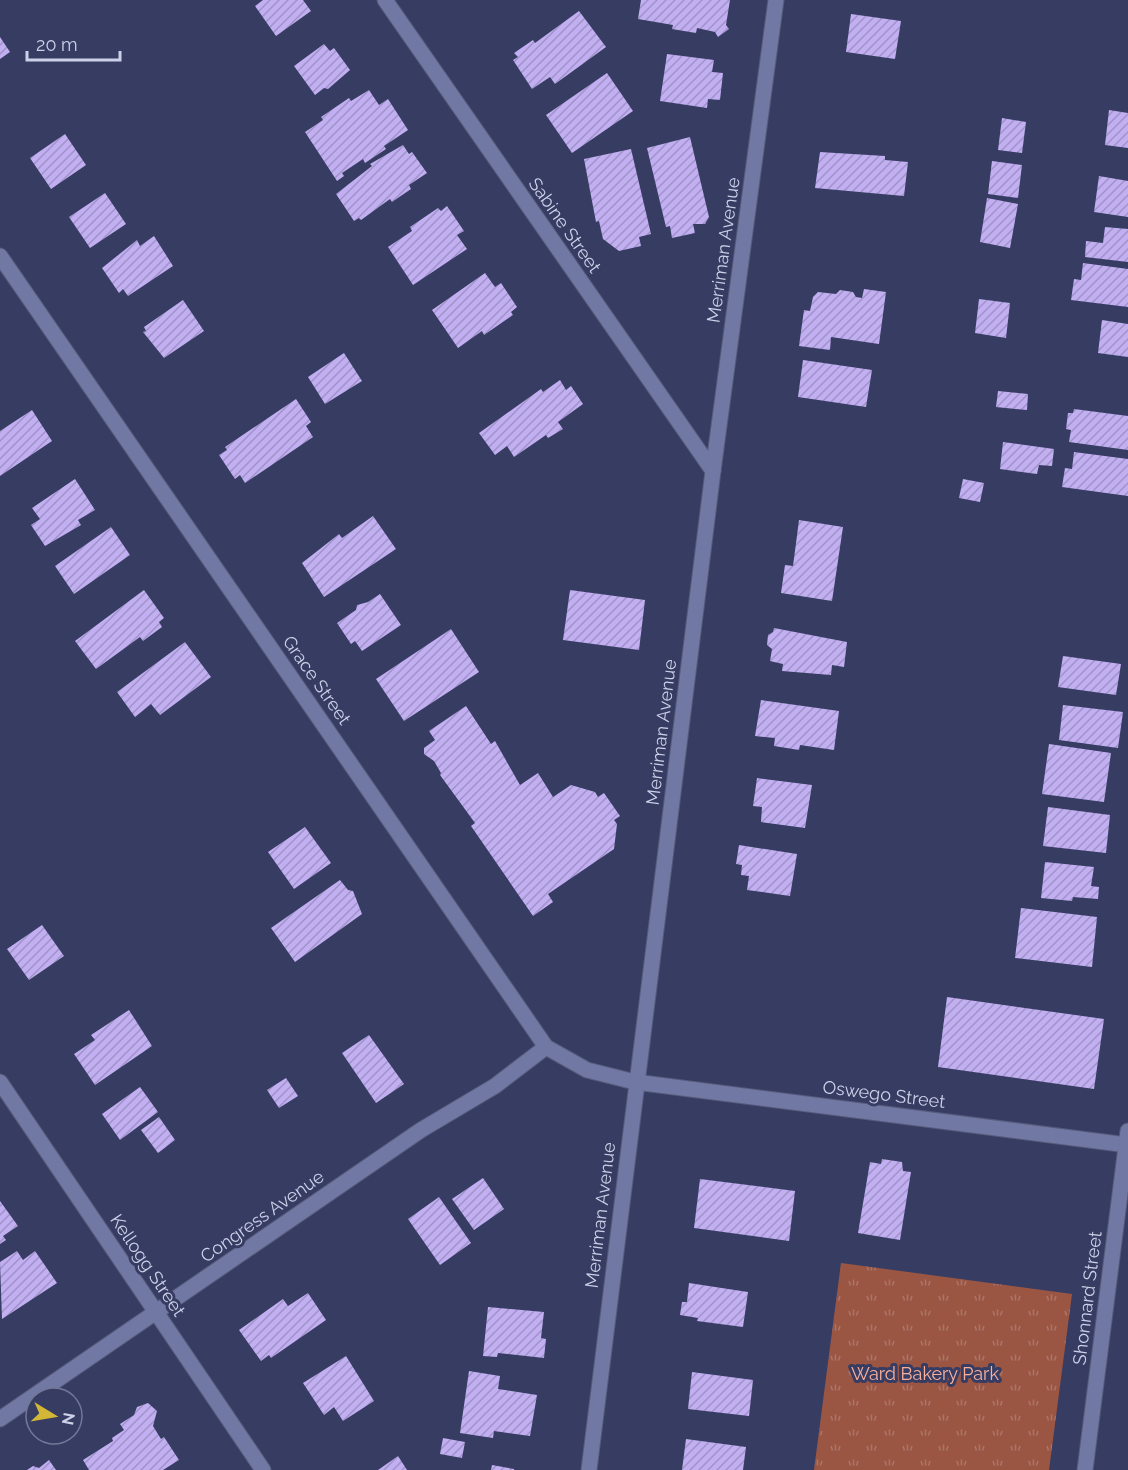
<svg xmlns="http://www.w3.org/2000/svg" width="1128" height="1470" viewBox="0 0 1128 1470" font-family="Raleway,sans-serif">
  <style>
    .park { fill: url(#park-tufts) }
    .building { fill: url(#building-hatch) }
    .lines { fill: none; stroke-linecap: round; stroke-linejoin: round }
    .minor-casing { stroke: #565a7b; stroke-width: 17 }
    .tertiary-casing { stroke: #565a7b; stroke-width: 17 }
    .minor { stroke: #7078a3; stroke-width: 15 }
    .tertiary { stroke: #7078a3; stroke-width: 15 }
    .labels { text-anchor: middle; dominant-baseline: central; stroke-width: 6; stroke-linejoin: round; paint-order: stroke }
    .street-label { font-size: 18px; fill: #ccd1e9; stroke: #373c63 }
    .park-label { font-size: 18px; fill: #f8b09b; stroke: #373c63 }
  </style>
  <defs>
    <pattern id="park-tufts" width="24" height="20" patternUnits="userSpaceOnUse" patternTransform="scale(1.5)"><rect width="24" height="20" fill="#9b5643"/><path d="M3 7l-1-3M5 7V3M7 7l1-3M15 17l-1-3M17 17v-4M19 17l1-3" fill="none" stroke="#ac7567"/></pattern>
    <pattern id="building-hatch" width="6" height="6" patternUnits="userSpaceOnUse" patternTransform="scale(1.5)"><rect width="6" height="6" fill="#c1aff2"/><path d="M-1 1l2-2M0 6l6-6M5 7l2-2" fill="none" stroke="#a093c7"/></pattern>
  </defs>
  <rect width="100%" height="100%" fill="#373c63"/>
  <path class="park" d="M 841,1263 L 1072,1294 L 1049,1470 L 814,1470 Z"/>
  <g class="building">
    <path d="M 263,0 L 303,0 L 311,11 L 276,36 L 255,6 Z"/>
    <path d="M 641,0 L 730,0 L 726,25 L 729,29 L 718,37 L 715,32 L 697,28 L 696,33 L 672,29 L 673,25 L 638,19 Z"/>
    <path d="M 579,11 L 606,47 L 555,84 L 550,77 L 532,89 L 513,60 L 518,57 L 514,53 L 533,40 L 535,43 Z"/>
    <path d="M 851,14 L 901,21 L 895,59 L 846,52 Z"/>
    <path d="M 0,37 L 10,52 L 0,59 Z"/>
    <path d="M 324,44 L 330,51 L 334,48 L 350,70 L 328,89 L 324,88 L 315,95 L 294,66 Z"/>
    <path d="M 667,54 L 714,60 L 712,72 L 723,73 L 720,100 L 708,99 L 707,108 L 660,101 Z"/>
    <path d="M 607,73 L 633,111 L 572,153 L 546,115 Z"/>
    <path d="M 369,90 L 379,105 L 388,99 L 408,130 L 384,146 L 386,149 L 365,163 L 363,159 L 342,173 L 344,176 L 337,181 L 305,132 L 323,120 L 321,117 L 349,98 L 351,101 Z"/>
    <path d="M 1109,110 L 1128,113 L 1128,148 L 1105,145 Z"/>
    <path d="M 1002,118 L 1026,122 L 1022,153 L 998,150 Z"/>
    <path d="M 65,134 L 86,165 L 51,189 L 30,158 Z"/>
    <path d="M 690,137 L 709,217 L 705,224 L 693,224 L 695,233 L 672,238 L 670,226 L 666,227 L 647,148 Z"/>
    <path d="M 403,145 L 409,154 L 412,152 L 427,173 L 409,185 L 411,189 L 392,202 L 390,199 L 361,220 L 359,218 L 354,221 L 336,194 L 372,166 L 370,164 Z"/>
    <path d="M 631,149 L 651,234 L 639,237 L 641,246 L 619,251 L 603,239 L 599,221 L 596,222 L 584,159 Z"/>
    <path d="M 820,152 L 885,156 L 885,160 L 908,162 L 904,196 L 815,188 Z"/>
    <path d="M 992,161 L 1022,165 L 1018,198 L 988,194 Z"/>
    <path d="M 1099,176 L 1128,181 L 1128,217 L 1094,212 Z"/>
    <path d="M 105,193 L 126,224 L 90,248 L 69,217 Z"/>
    <path d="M 987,198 L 1018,204 L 1010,248 L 980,242 Z"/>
    <path d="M 447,206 L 464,231 L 457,235 L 467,249 L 413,285 L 388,247 L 412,231 L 410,227 L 438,208 L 441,211 Z"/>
    <path d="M 1105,227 L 1128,229 L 1128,262 L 1085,257 L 1086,241 L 1103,243 Z"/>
    <path d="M 154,236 L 173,266 L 128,296 L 123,289 L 119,293 L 102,268 L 137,240 L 140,246 Z"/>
    <path d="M 1083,263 L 1128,269 L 1128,307 L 1071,300 L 1074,279 L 1081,280 Z"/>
    <path d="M 485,273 L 495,287 L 501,283 L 517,307 L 511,312 L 513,315 L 484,335 L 482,331 L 458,348 L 432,310 Z"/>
    <path d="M 864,289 L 886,292 L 879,344 L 831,337 L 830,350 L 799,346 L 804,310 L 810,311 L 813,297 L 818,292 L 836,294 L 840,290 L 853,292 L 856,297 L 862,298 Z"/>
    <path d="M 979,299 L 1010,303 L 1006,338 L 975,333 Z"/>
    <path d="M 183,300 L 204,331 L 164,358 L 143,332 L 146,331 L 144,327 Z"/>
    <path d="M 1102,320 L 1128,324 L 1128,357 L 1098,353 Z"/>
    <path d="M 344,353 L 362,381 L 325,404 L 308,377 Z"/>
    <path d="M 803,360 L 872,370 L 866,407 L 798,397 Z"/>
    <path d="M 560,380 L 566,390 L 571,386 L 583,404 L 558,422 L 563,429 L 548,438 L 546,435 L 514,457 L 507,446 L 495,455 L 479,433 L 541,389 L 543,392 Z"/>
    <path d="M 998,391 L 1028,394 L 1027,410 L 996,407 Z"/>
    <path d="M 296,399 L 311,422 L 306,426 L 313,437 L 245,483 L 240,475 L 235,479 L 219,455 L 227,450 L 225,447 Z"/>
    <path d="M 1074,409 L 1128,416 L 1128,450 L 1069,442 L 1071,430 L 1066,429 L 1068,413 L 1073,413 Z"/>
    <path d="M 32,410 L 52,441 L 0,476 L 0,431 Z"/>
    <path d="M 1003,442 L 1054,449 L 1052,466 L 1039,465 L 1037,474 L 1000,469 Z"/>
    <path d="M 1074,452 L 1128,459 L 1128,496 L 1062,487 L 1065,468 L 1072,469 Z"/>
    <path d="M 75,479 L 95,510 L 78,520 L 81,525 L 45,546 L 31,525 L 40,519 L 32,508 Z"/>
    <path d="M 963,479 L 984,483 L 980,502 L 959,498 Z"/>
    <path d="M 373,516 L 396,549 L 324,597 L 302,563 L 339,534 L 342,538 Z"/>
    <path d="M 799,520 L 843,527 L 832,601 L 781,593 L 785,565 L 793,566 Z"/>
    <path d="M 111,527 L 130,555 L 74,594 L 55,566 Z"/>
    <path d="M 144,590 L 164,618 L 159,622 L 162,627 L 143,641 L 140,637 L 96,669 L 75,641 Z"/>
    <path d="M 570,590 L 645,600 L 639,650 L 563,640 Z"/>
    <path d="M 380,594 L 401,625 L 362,651 L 355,641 L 351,644 L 337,623 L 356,610 L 357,605 L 368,602 Z"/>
    <path d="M 774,628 L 847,642 L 844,667 L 832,665 L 831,675 L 782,671 L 783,664 L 770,661 L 772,649 L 767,645 L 768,635 L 773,632 Z"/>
    <path d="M 451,629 L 479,672 L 404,721 L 376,679 Z"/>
    <path d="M 185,642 L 211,677 L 160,715 L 151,704 L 135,717 L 117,692 Z"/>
    <path d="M 1063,656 L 1121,664 L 1116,695 L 1058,687 Z"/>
    <path d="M 761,700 L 839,711 L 834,750 L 800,745 L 799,750 L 774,746 L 775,738 L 755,736 Z"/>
    <path d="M 1063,705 L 1123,712 L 1118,748 L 1059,740 Z"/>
    <path d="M 466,706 L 491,744 L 495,741 L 520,785 L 538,773 L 553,797 L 571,785 L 595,792 L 598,797 L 604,793 L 620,816 L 614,820 L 617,824 L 614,849 L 548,894 L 553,902 L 533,916 L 471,826 L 475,823 L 440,775 L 441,773 L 434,761 L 424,754 L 424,748 L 435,740 L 429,731 Z"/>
    <path d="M 1049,744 L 1111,753 L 1104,802 L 1042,794 Z"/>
    <path d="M 757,778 L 812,785 L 805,828 L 761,822 L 762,807 L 753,806 Z"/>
    <path d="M 1048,807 L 1110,815 L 1106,853 L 1043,846 Z"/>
    <path d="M 305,827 L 331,863 L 294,889 L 268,852 Z"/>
    <path d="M 739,845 L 797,854 L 790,896 L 747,890 L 749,876 L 741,875 L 742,865 L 736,864 Z"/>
    <path d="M 1045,862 L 1094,867 L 1091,886 L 1099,887 L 1098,899 L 1073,897 L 1072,901 L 1041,898 Z"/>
    <path d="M 340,880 L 348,890 L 353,891 L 362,914 L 295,962 L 271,928 Z"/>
    <path d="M 1021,908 L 1097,917 L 1092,967 L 1015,958 Z"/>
    <path d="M 42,925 L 64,956 L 29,980 L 7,949 Z"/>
    <path d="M 947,997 L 1104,1019 L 1094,1089 L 938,1067 Z"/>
    <path d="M 129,1010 L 152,1046 L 95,1085 L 74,1054 L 95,1040 L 91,1035 Z"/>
    <path d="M 369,1035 L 404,1084 L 376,1103 L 342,1053 Z"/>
    <path d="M 286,1078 L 298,1096 L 279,1108 L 267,1090 Z"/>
    <path d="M 140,1087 L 158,1112 L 120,1140 L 102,1114 Z"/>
    <path d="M 159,1117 L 175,1140 L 158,1153 L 141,1130 Z"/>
    <path d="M 882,1159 L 902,1162 L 903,1171 L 911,1172 L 900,1240 L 858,1233 L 870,1162 L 881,1164 Z"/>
    <path d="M 483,1178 L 504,1209 L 474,1230 L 452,1199 Z"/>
    <path d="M 700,1179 L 795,1191 L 789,1241 L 694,1228 Z"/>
    <path d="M 439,1197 L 471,1243 L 440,1265 L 408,1219 Z"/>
    <path d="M 0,1201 L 18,1226 L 3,1236 L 6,1240 L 0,1244 Z"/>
    <path d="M 17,1251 L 23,1260 L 35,1251 L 57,1283 L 2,1319 L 0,1262 Z"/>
    <path d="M 689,1283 L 748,1292 L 743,1327 L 697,1321 L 698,1318 L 680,1315 L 682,1302 L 687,1302 Z"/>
    <path d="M 308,1293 L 326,1320 L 271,1358 L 269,1355 L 261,1361 L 239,1330 L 283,1299 L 288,1306 Z"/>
    <path d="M 488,1307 L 544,1312 L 541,1338 L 546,1339 L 544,1358 L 498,1353 L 497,1357 L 483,1356 Z"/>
    <path d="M 346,1356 L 374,1401 L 343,1421 L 334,1407 L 324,1415 L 303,1383 Z"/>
    <path d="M 469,1371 L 500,1376 L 498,1389 L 537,1395 L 530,1436 L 494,1431 L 493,1438 L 460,1433 Z"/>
    <path d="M 692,1372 L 753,1380 L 749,1416 L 688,1409 Z"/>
    <path d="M 148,1403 L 157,1411 L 153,1426 L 161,1439 L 164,1437 L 179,1460 L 163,1470 L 89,1470 L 83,1460 L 113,1441 L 112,1438 L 124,1430 L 120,1424 L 134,1415 L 137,1407 Z"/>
    <path d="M 443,1438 L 465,1442 L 462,1458 L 440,1454 Z"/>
    <path d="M 686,1439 L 746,1447 L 743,1470 L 682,1470 Z"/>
    <path d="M 398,1456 L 407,1470 L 378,1470 Z"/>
    <path d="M 49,1460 L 56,1470 L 27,1470 L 33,1466 L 39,1468 Z"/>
    <path d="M 492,1465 L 514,1469 L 514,1470 L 491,1470 Z"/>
  </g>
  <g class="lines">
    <defs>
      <g id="minor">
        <path d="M 385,0 L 713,471"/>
        <path d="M 0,256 L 546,1047 L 587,1070 L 635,1082 L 1128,1145"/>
        <path d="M 0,1082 L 263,1470"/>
        <path d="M 0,1419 L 421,1130 L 495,1086 L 546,1047"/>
        <path d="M 589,1470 L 713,471 L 776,0"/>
      </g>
      <path id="tertiary" d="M 1085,1470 L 1128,1131"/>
    </defs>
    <use href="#minor" class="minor-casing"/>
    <use href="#tertiary" class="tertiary-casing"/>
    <use href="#minor" class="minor"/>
    <use href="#tertiary" class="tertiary"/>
  </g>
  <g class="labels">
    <g class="street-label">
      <text transform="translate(565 225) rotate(55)">Sabine Street</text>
      <text transform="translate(723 250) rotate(-82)">Merriman Avenue</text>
      <text transform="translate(317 680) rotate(55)">Grace Street</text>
      <text transform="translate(661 732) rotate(-83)">Merriman Avenue</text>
      <text transform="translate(884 1094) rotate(7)">Oswego Street</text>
      <text transform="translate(600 1215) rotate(-83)">Merriman Avenue</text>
      <text transform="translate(262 1216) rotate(-35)">Congress Avenue</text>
      <text transform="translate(148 1265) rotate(56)">Kellogg Street</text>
      <text transform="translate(1087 1298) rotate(-83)">Shonnard Street</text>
    </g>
    <g class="park-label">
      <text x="925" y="1373">Ward Bakery Park</text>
    </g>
  </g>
  <g transform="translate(54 1416) rotate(101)"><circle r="28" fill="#373c63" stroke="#737899" stroke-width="1.5"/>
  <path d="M0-4.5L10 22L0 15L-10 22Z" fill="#d2b736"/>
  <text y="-9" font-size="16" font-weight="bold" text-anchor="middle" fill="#ccd1e9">N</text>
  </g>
  <path d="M27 51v9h93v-9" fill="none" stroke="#ccd1e9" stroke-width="3"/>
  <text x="36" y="51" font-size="18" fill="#ccd1e9" stroke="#373c63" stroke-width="4.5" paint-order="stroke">20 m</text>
</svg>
